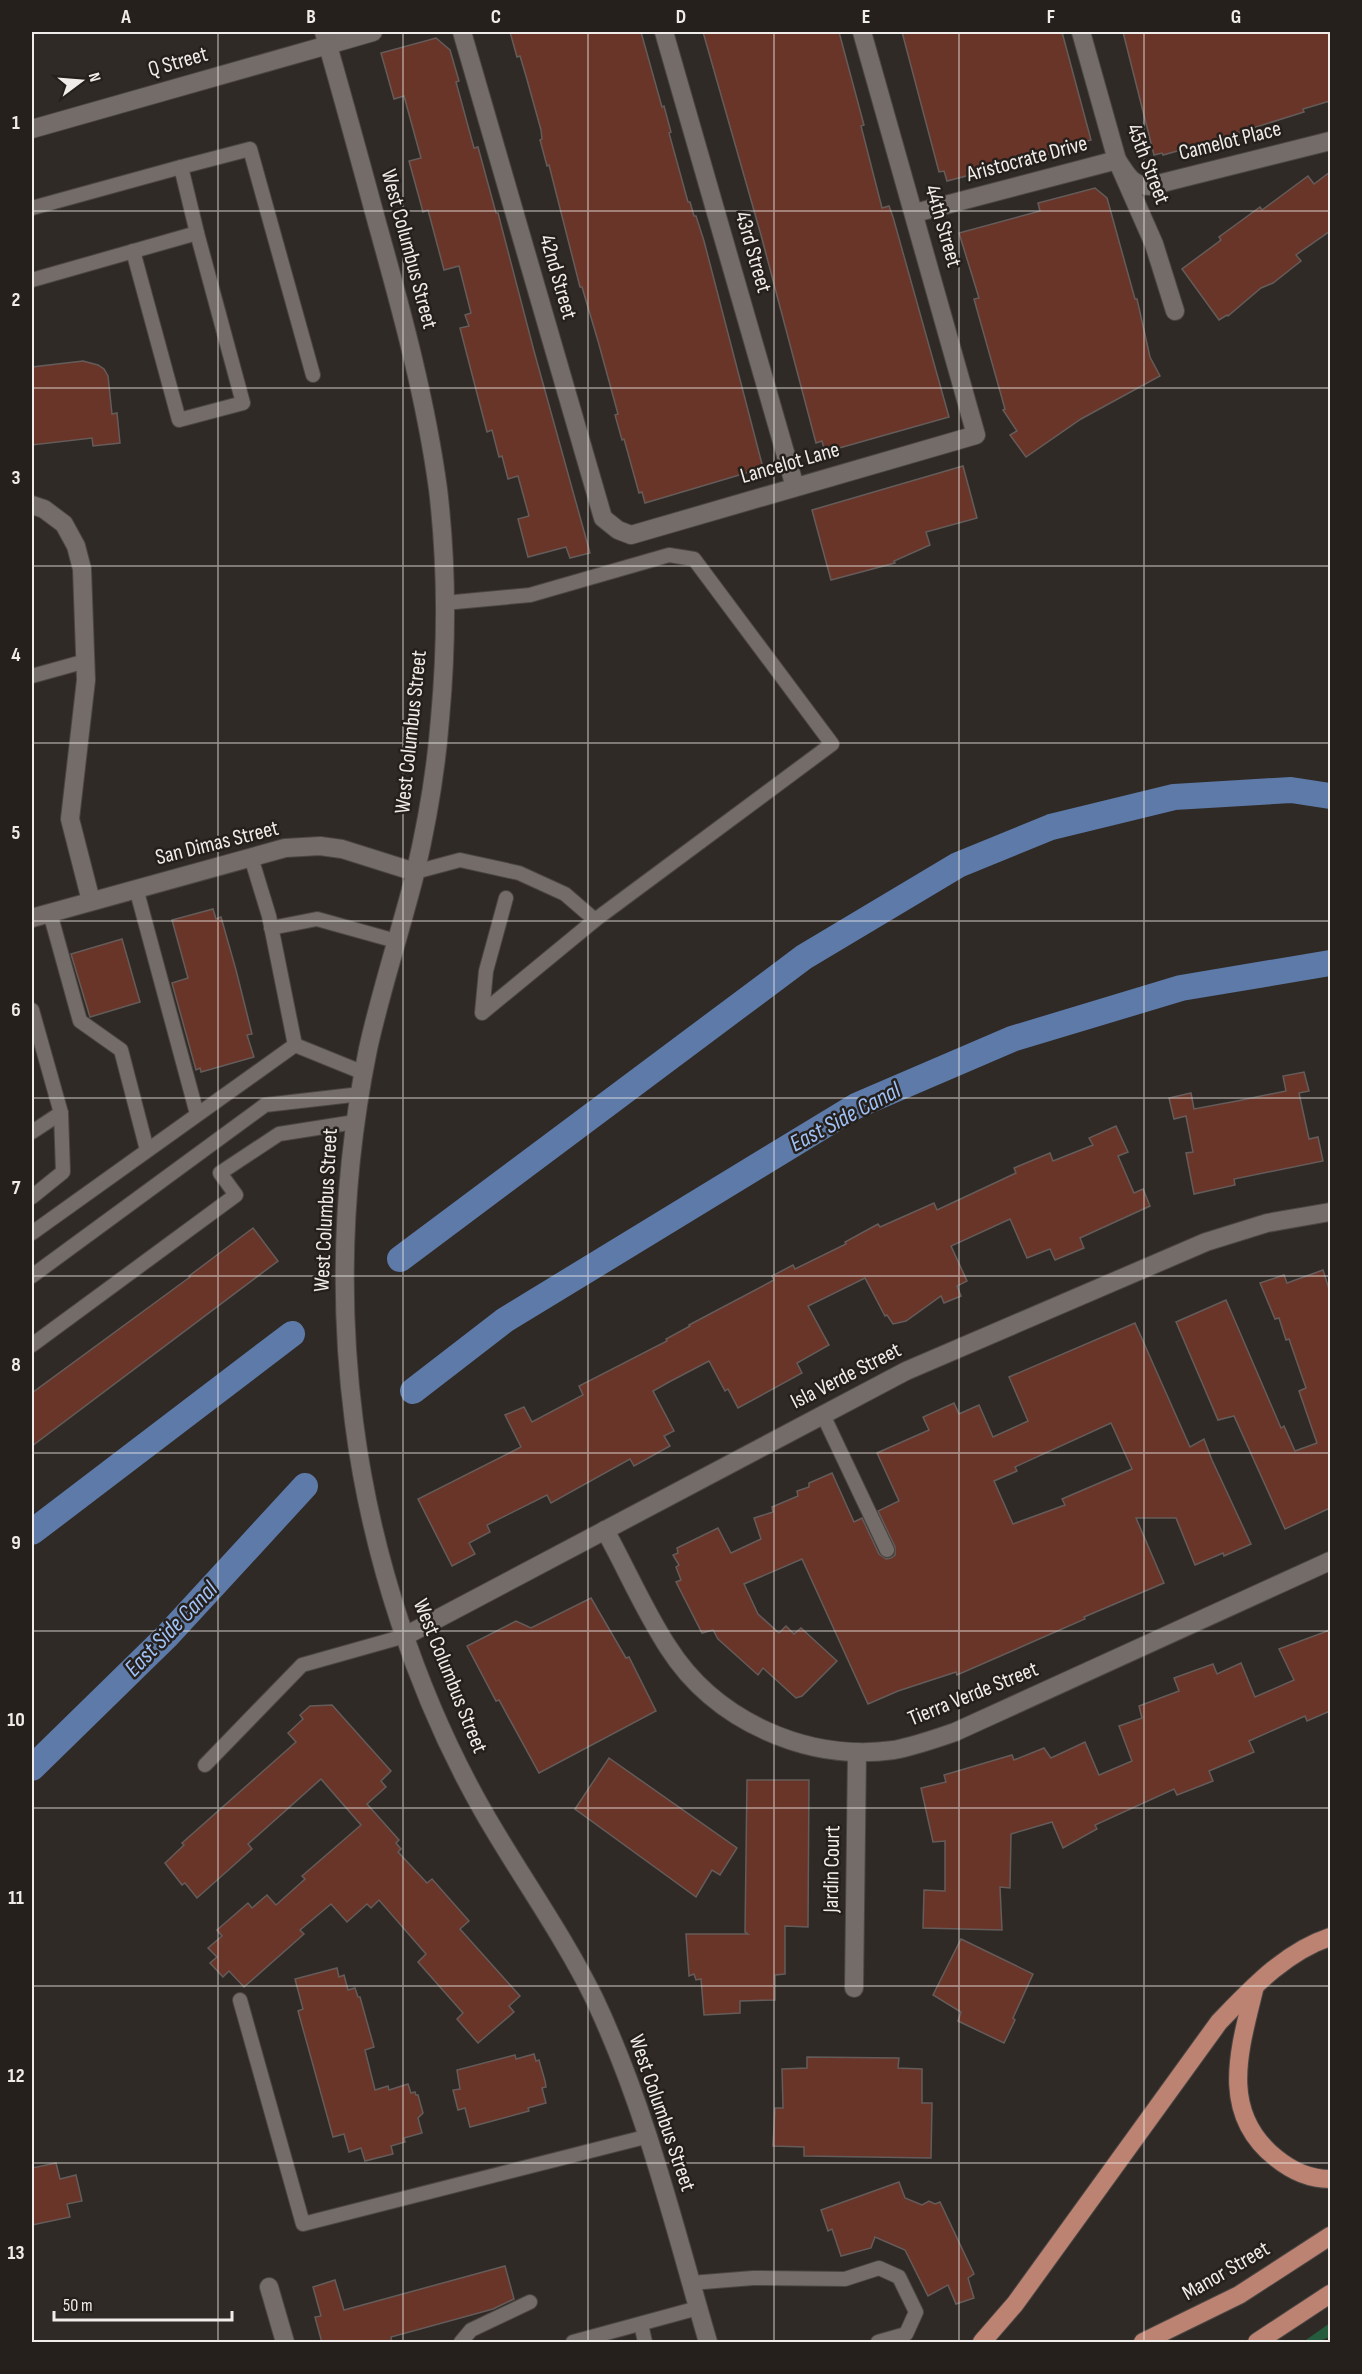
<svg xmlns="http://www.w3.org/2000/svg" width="1362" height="2374" viewBox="0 0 1362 2374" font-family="'Sofia Sans Condensed',sans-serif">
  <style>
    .green { fill: #255c3e }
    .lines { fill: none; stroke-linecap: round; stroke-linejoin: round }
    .canal { stroke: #5d7aa8; stroke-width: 26 }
    .building { fill: #6a3529; stroke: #645c5a; stroke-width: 1.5; fill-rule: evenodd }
    .lane-casing { stroke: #4c4643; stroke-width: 16 }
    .street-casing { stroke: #4c4643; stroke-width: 20 }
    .secondary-casing { stroke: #4c4643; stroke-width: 20 }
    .primary-casing { stroke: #4c4643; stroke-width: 20 }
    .lane { stroke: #736c68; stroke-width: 14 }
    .street { stroke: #736c68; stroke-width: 18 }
    .secondary { stroke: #736c68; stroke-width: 18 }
    .primary { stroke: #bc8373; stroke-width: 18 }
    .grid { fill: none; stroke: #f0ece9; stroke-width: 1.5; stroke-opacity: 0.55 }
    .labels { text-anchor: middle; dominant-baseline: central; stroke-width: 5; stroke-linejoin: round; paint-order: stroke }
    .street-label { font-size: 22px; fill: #f0ece9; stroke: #26201c }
    .water-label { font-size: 24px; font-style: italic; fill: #9fc2f9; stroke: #26201c }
    .neatline { fill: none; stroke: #f0ece9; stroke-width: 2 }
    .grid-label { font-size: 20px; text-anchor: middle; font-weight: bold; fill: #f0ece9 }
  </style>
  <rect width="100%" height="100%" fill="#302a26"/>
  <path class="green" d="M 1330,2323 L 1330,2337 L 1317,2342 L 1303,2342 Z"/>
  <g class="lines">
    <g class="canal">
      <path d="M 400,1259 L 804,957 L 958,865 L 1051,827 L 1174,797 L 1291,790 L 1330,796"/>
      <path d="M 413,1391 L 505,1320 L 856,1106 L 1012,1039 L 1181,988 L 1330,963"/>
      <path d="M 32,1532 L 292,1334"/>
      <path d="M 32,1768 L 167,1636 L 305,1486"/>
    </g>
  </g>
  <g class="building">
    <path d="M 510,32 L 641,32 L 662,107 L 664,106 L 671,132 L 669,133 L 688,202 L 690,202 L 694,216 L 696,216 L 704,241 L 763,468 L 645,503 L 642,492 L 639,493 L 624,439 L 622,440 L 615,415 L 618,414 L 598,341 L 582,287 L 580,287 L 549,165 L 547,166 L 540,140 L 542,139 L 541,130 L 526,76 L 520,56 L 517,57 Z"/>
    <path d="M 703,32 L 839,32 L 864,125 L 861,126 L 882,208 L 889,206 L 893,217 L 949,417 L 825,452 L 822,441 L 816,443 L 761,235 Z"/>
    <path d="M 902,32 L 1062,32 L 1091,140 L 1057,149 L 1058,152 L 947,181 L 944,171 L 939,172 Z"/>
    <path d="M 1123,32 L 1330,32 L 1330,101 L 1303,109 L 1304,112 L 1240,132 L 1241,133 L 1163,155 L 1162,153 L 1154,155 Z"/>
    <path d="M 436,38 L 450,50 L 459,81 L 456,82 L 474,148 L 478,147 L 496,213 L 498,213 L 534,351 L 590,553 L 570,558 L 566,547 L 528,557 L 518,519 L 529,516 L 518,476 L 508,479 L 502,456 L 499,457 L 492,430 L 487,432 L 460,328 L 469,326 L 465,315 L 471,313 L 459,266 L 444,270 L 428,210 L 423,212 L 409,161 L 421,158 L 404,96 L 394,99 L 381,53 Z"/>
    <path d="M 1330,172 L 1330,231 L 1296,255 L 1301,261 L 1273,283 L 1261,288 L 1228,316 L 1227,315 L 1219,320 L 1182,269 L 1221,240 L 1219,237 L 1260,207 L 1262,210 L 1308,176 L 1314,184 Z"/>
    <path d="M 1095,188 L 1107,198 L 1135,299 L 1137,299 L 1150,357 L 1160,376 L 1081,419 L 1026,457 L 1010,435 L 1017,431 L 1003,410 L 1005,409 L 974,299 L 979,298 L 959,233 L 1040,211 L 1038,203 Z"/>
    <path d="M 83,361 L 98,365 L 104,369 L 108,376 L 112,414 L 117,413 L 120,443 L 93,446 L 92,438 L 32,445 L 32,367 Z"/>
    <path d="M 963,466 L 977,518 L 926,532 L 930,545 L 894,561 L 895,563 L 831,580 L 812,510 Z"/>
    <path d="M 213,909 L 216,919 L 221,917 L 236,970 L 252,1034 L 247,1035 L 254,1057 L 201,1072 L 200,1068 L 196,1070 L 172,983 L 188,978 L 172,920 Z"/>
    <path d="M 122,939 L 140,1002 L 90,1017 L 71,954 Z"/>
    <path d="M 1304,1072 L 1309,1091 L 1299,1093 L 1309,1139 L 1318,1137 L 1323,1161 L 1234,1179 L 1235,1185 L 1194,1194 L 1186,1153 L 1193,1152 L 1186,1116 L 1174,1119 L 1169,1098 L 1191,1093 L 1194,1109 L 1237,1101 L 1286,1091 L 1283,1076 Z"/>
    <path d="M 1116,1126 L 1128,1152 L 1118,1156 L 1134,1193 L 1143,1189 L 1150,1206 L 1080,1238 L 1084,1248 L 1055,1260 L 1050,1249 L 1027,1258 L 1010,1219 L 951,1246 L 967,1281 L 957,1286 L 961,1296 L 944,1303 L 941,1296 L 906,1321 L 893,1324 L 887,1315 L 885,1316 L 865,1278 L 808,1306 L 829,1345 L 797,1363 L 802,1373 L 738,1408 L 728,1389 L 725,1391 L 709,1361 L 669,1382 L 653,1391 L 674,1431 L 664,1436 L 670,1446 L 634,1466 L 630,1459 L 551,1503 L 547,1495 L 487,1525 L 490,1532 L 469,1543 L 475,1554 L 452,1566 L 418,1499 L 521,1447 L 505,1415 L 524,1407 L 532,1422 L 583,1395 L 579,1386 L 667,1341 L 666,1339 L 690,1326 L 689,1325 L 774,1280 L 772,1276 L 793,1265 L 795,1269 L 846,1244 L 845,1242 L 878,1224 L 880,1227 L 934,1203 L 937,1210 L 1016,1173 L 1014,1168 L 1050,1153 L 1053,1161 L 1093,1145 L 1089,1138 Z"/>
    <path d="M 253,1228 L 278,1261 L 32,1446 L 32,1393 L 190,1277 L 189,1276 Z"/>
    <path d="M 1323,1270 L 1330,1292 L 1330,1508 L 1285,1529 L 1234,1416 L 1218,1420 L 1176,1322 L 1226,1300 L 1281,1428 L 1284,1426 L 1295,1451 L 1317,1443 L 1299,1391 L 1306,1388 L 1289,1339 L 1286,1340 L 1279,1318 L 1275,1319 L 1260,1283 L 1284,1275 L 1287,1283 Z"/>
    <path d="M 1135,1323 L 1190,1447 L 1204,1439 L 1212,1460 L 1251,1544 L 1224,1556 L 1223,1553 L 1195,1565 L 1176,1518 L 1136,1518 L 1164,1583 L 1084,1617 L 1085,1619 L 957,1675 L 956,1672 L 898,1691 L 868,1704 L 802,1559 L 744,1584 L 758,1614 L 779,1633 L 786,1626 L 794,1634 L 801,1628 L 837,1661 L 802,1696 L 796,1698 L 763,1668 L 758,1675 L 718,1639 L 713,1630 L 702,1633 L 676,1582 L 681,1580 L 676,1567 L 679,1565 L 673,1555 L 678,1553 L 677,1548 L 718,1528 L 731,1553 L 761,1539 L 754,1518 L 773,1512 L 772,1507 L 798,1496 L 797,1491 L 809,1487 L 809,1483 L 832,1473 L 854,1522 L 862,1518 L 879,1554 L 886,1559 L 891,1558 L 895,1555 L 895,1547 L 878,1511 L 899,1501 L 877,1453 L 929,1430 L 923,1417 L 954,1403 L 959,1414 L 979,1405 L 993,1437 L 1028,1421 L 1009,1377 ZM 1111,1423 L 1132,1469 L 1062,1499 L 1065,1505 L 1013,1524 L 994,1481 L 1017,1471 L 1015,1467 Z"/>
    <path d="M 591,1598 L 626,1658 L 629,1657 L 656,1711 L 539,1773 L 499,1700 L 496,1701 L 467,1646 L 516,1621 L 531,1628 Z"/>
    <path d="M 1330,1630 L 1330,1711 L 1307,1721 L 1305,1716 L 1249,1741 L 1254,1752 L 1209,1771 L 1213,1781 L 1177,1795 L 1174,1789 L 1095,1825 L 1097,1829 L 1063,1848 L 1052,1822 L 1011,1834 L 1010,1888 L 1000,1887 L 1002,1930 L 923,1928 L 924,1890 L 945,1891 L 945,1841 L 933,1842 L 921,1788 L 946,1782 L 944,1775 L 1012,1755 L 1014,1760 L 1044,1748 L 1051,1758 L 1085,1742 L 1099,1775 L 1132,1761 L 1119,1726 L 1142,1718 L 1139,1706 L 1179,1691 L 1174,1678 L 1213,1664 L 1217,1674 L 1241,1663 L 1255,1697 L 1294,1680 L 1279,1649 Z"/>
    <path d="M 332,1705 L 391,1771 L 381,1781 L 386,1787 L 367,1804 L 399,1840 L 396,1843 L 401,1849 L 398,1852 L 427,1883 L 432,1879 L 469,1921 L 460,1929 L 520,1996 L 509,2006 L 514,2012 L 478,2043 L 457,2019 L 463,2013 L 418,1962 L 426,1954 L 379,1900 L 371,1908 L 367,1904 L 347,1922 L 331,1904 L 300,1930 L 304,1934 L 244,1987 L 229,1971 L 223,1977 L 210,1963 L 217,1957 L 208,1948 L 222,1936 L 217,1930 L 248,1903 L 252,1908 L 267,1895 L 276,1905 L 305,1879 L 302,1876 L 361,1825 L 321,1779 L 248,1844 L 252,1849 L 197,1898 L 185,1883 L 182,1885 L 165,1863 L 184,1845 L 182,1843 L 296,1742 L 288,1733 L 303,1719 L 300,1715 L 310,1706 Z"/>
    <path d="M 609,1758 L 737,1848 L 720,1875 L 712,1870 L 696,1897 L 575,1809 Z"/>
    <path d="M 747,1780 L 809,1780 L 808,1927 L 785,1926 L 785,1974 L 775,1975 L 775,2000 L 740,2001 L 740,2013 L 704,2015 L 701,1979 L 696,1980 L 694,1974 L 689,1976 L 686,1934 L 748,1934 L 745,1932 Z"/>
    <path d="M 961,1939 L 1033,1974 L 1013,2018 L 1015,2020 L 1004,2043 L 958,2021 L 961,2012 L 933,1995 Z"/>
    <path d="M 337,1968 L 339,1977 L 344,1975 L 348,1990 L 355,1988 L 358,1997 L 360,1997 L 374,2047 L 365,2050 L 375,2090 L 388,2086 L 389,2090 L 408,2084 L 411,2093 L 415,2092 L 416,2095 L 418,2095 L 423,2113 L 418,2118 L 422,2133 L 404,2138 L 405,2142 L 391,2146 L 393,2154 L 365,2161 L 361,2148 L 349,2152 L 344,2134 L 333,2137 L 298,2011 L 303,2009 L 295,1979 Z"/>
    <path d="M 534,2054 L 536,2061 L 539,2060 L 545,2081 L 546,2087 L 542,2088 L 546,2103 L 528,2108 L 529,2111 L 470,2127 L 465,2108 L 458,2110 L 453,2090 L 460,2089 L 457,2070 L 515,2055 L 516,2059 Z"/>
    <path d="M 807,2057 L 899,2058 L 898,2068 L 922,2069 L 922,2103 L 932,2103 L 931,2158 L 804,2156 L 804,2147 L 773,2146 L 775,2108 L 783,2108 L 782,2069 L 807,2068 Z"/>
    <path d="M 56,2163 L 60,2179 L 76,2175 L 82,2201 L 67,2204 L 70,2217 L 32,2225 L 32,2168 Z"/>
    <path d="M 899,2182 L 905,2198 L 922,2205 L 929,2201 L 935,2204 L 940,2202 L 974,2274 L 968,2278 L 974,2298 L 956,2304 L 948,2285 L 928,2296 L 905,2250 L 875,2237 L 871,2248 L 841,2256 L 832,2229 L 828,2231 L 821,2210 Z"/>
    <path d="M 505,2266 L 514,2299 L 493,2309 L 391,2337 L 392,2343 L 322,2343 L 315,2317 L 321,2316 L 313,2287 L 335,2280 L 344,2310 Z"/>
  </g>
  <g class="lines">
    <defs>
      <g id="lane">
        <path d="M 181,167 L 250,149 L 313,375"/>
        <path d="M 32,208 L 181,167 L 197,233 L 32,280"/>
        <path d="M 133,251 L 179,420 L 243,403 L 197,233"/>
        <path d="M 32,676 L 86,661"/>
        <path d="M 415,872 L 460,860 L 519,873 L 565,894 L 595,920 L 832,744 L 694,559 L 669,555 L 530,595 L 444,603"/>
        <path d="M 136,888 L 197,1114"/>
        <path d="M 506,898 L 486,971 L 482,1013 L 595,920"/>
        <path d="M 50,913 L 80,1021 L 121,1050 L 147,1150"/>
        <path d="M 271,928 L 317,919 L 396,941"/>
        <path d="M 32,1010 L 61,1113 L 63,1172 L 32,1197"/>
        <path d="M 295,1045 L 364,1073"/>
        <path d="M 32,1132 L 61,1113"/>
        <path d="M 32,1233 L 295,1045 L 269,916 L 251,857"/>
        <path d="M 32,1276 L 265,1105 L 361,1094"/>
        <path d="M 32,1345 L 236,1195 L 220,1173 L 279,1134 L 355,1122"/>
        <path d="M 823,1415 L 887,1550"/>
        <path d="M 205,1765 L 302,1665 L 405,1636"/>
        <path d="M 240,2000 L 303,2224 L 649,2136"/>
        <path d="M 691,2283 L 753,2278 L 845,2279 L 879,2268 L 899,2277 L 916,2312 L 906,2334 L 878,2342"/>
        <path d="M 641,2324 L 645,2342"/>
        <path d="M 461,2342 L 471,2330 L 530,2302"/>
        <path d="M 573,2342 L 698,2308"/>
      </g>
      <g id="street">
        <path d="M 462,32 L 603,518 L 618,530 L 631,535 L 976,435 L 862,32"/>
        <path d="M 664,32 L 795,487"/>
        <path d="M 1081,32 L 1117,160 L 1154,244 L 1175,311"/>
        <path d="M 328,45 L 373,32"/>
        <path d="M 915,213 L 1117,160 C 1127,174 1131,186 1150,186 L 1330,141"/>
        <path d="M 32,505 L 44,509 L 64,524 L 76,546 L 82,569 L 86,680 L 70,819 L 91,901"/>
        <path d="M 605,1530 C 626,1568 644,1610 668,1647 C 715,1721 807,1762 894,1750 C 915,1746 935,1739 955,1732 L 1330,1561"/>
        <path d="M 405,1636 L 906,1371 L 1206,1242 L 1267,1223 L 1330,1212"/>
        <path d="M 854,1988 L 857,1752"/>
        <path d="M 269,2287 L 285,2342"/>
      </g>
      <g id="secondary">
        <path d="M 324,32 C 343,97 361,164 379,230 C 403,316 426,401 438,489 C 447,565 447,643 440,719 C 436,771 427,823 415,874 C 400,933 381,990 368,1049 C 343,1172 338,1298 354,1422 C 371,1555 417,1695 483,1811 C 519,1874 562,1933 594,1998 C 646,2108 674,2226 708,2342"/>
        <path d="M 32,129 L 328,45"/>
        <path d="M 32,918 L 285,848 L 320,846 L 342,849 L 415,872"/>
      </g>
      <g id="primary">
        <path d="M 1255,1986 C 1240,2048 1218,2112 1276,2158 C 1292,2171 1310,2179 1330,2179"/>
        <path d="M 982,2342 L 1015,2304 L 1219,2022 C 1252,1988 1285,1952 1330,1937"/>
        <path d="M 1143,2342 L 1239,2295 L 1330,2236"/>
        <path d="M 1257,2342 L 1330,2294"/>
      </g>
    </defs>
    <use href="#lane" class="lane-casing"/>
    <use href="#street" class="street-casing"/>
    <use href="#secondary" class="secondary-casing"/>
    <use href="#primary" class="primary-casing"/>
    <use href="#lane" class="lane"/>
    <use href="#street" class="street"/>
    <use href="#secondary" class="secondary"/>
    <use href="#primary" class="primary"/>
  </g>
  <path class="grid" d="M 218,32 L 218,2342M 403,32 L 403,2342M 588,32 L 588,2342M 774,32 L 774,2342M 959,32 L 959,2342M 1144,32 L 1144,2342M 32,211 L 1330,211M 32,388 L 1330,388M 32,566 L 1330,566M 32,743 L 1330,743M 32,921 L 1330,921M 32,1098 L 1330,1098M 32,1276 L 1330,1276M 32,1453 L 1330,1453M 32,1631 L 1330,1631M 32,1808 L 1330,1808M 32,1986 L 1330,1986M 32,2163 L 1330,2163"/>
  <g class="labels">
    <g class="street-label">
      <text transform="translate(178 62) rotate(-16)">Q Street</text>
      <text transform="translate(1230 141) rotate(-14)">Camelot Place</text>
      <text transform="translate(1027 159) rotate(-15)">Aristocrate Drive</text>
      <text transform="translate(1148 164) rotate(69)">45th Street</text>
      <text transform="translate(943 226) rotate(74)">44th Street</text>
      <text transform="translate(409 249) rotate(75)">West Columbus Street</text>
      <text transform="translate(753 252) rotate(74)">43rd Street</text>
      <text transform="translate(558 277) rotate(74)">42nd Street</text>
      <text transform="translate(790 463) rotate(-16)">Lancelot Lane</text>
      <text transform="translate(411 732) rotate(-84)">West Columbus Street</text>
      <text transform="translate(217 843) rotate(-14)">San Dimas Street</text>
      <text transform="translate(326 1210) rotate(-87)">West Columbus Street</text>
      <text transform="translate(846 1376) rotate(-27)">Isla Verde Street</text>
      <text transform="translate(450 1676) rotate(68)">West Columbus Street</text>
      <text transform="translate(973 1694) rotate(-22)">Tierra Verde Street</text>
      <text transform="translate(832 1869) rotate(-89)">Jardin Court</text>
      <text transform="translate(662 2113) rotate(71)">West Columbus Street</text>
      <text transform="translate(1226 2271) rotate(-30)">Manor Street</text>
    </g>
    <g class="water-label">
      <text transform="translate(845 1117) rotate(-28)">East Side Canal</text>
      <text transform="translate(171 1629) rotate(-46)">East Side Canal</text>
    </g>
  </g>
  <rect width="1362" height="2374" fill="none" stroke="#26201c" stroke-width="66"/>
  <g transform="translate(81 81) rotate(74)" stroke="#26201c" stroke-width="4.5" paint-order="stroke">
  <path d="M0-4.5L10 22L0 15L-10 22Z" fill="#f0ece9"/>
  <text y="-9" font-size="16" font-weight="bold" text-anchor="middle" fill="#f0ece9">N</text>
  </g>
  <path d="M54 2311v9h178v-9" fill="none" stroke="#f0ece9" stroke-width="3"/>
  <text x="63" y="2311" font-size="18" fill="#f0ece9" stroke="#26201c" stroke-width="4.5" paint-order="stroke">50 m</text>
  <rect x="33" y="33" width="1296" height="2308" class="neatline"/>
  <g class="grid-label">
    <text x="126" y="23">A</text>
    <text x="311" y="23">B</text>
    <text x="496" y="23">C</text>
    <text x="681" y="23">D</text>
    <text x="866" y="23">E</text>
    <text x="1051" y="23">F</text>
    <text x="1236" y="23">G</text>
    <text x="16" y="129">1</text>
    <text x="16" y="306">2</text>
    <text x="16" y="484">3</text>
    <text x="16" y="661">4</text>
    <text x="16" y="839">5</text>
    <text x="16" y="1016">6</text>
    <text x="16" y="1194">7</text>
    <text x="16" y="1371">8</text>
    <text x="16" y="1549">9</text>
    <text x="16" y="1726">10</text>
    <text x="16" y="1904">11</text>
    <text x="16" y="2082">12</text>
    <text x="16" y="2259">13</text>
  </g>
</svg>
